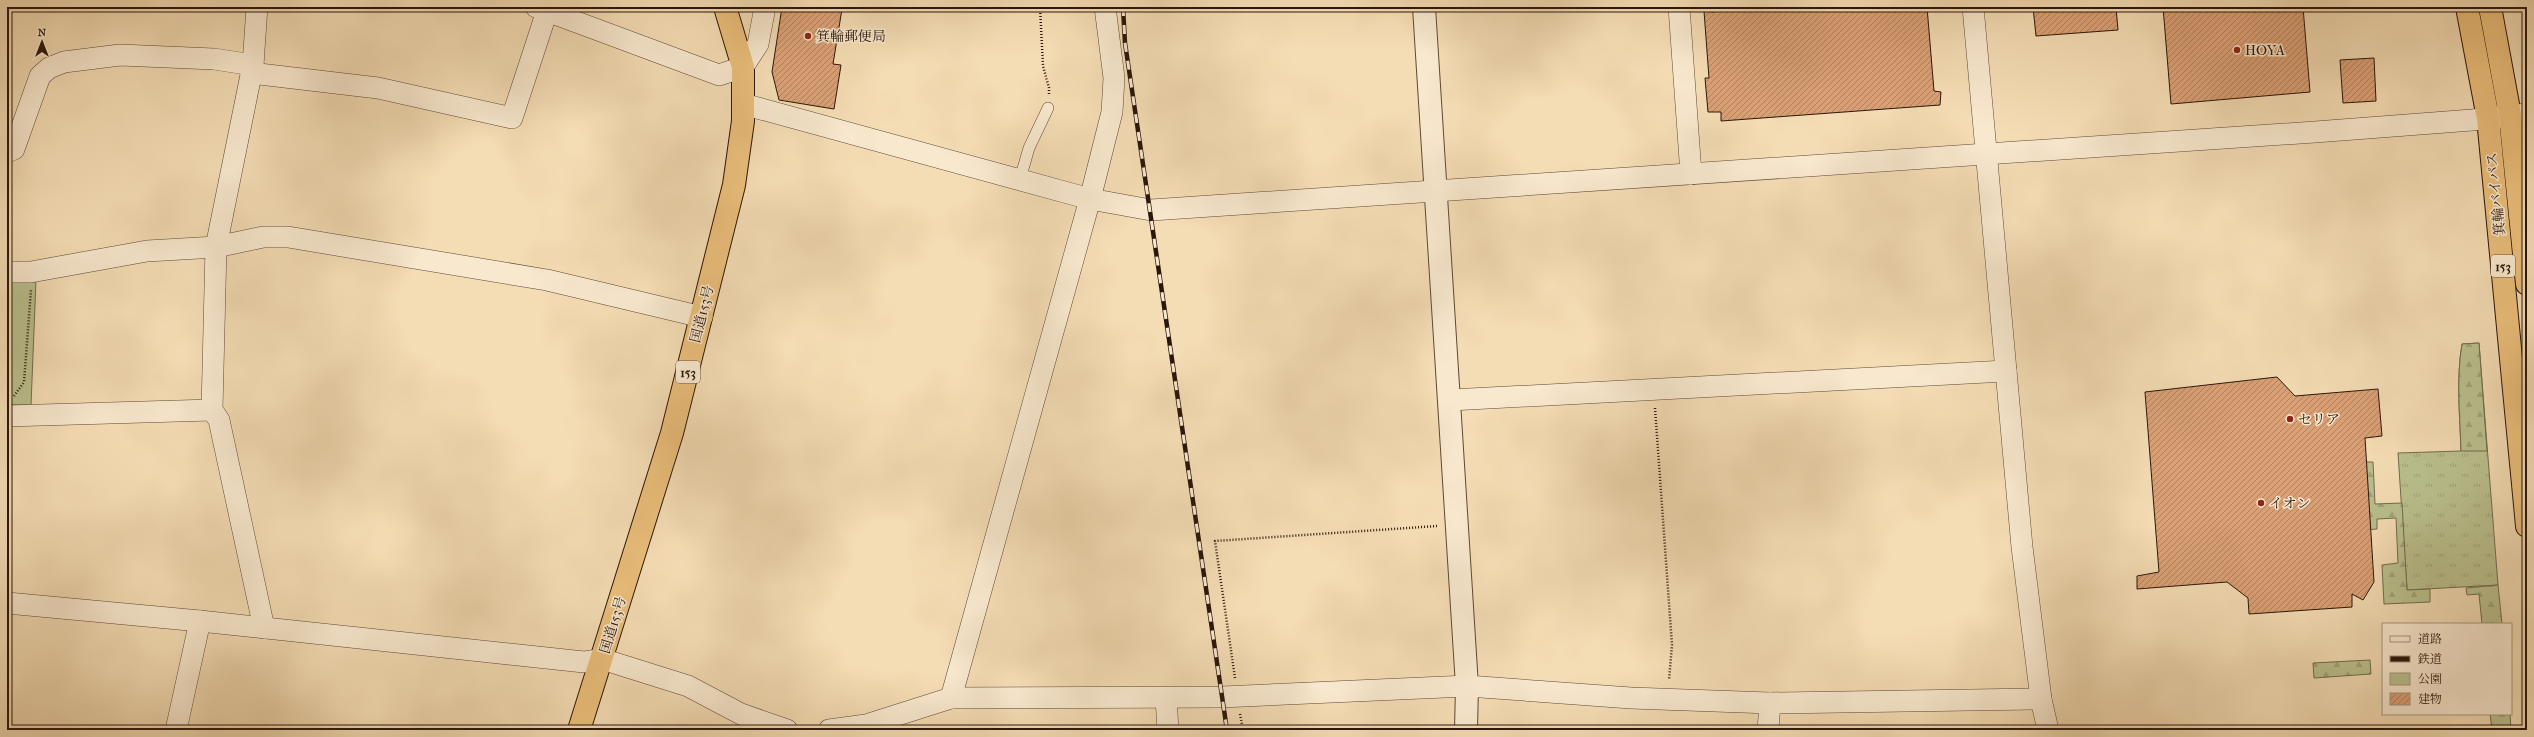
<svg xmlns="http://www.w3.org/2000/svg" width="2534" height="737" viewBox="0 0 2534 737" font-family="'IM FELL French Canon','Noto Serif JP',serif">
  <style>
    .grass { fill: url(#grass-tufts); stroke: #726b4c }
    .forest { fill: url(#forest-firs); stroke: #726b4c }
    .park { fill: #bac08e; stroke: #726b4c }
    .building { fill: url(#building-hatch); stroke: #2b160b }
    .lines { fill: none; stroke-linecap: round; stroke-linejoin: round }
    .service-casing { stroke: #5d4835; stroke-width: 12 }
    .minor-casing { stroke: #5d4835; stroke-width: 22 }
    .tertiary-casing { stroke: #5d4835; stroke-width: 24 }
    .trunk-casing { stroke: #2b160b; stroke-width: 24 }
    .path { stroke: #2b160b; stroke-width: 2.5; stroke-dasharray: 1 2; stroke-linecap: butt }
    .service { stroke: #f8e8ce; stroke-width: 11 }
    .minor { stroke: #f8e8ce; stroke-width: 21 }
    .tertiary { stroke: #f8e8ce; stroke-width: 22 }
    .trunk { stroke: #eabe7a; stroke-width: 22 }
    .rail-casing { stroke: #2b160b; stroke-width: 4.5 }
    .rail { stroke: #f8e8ce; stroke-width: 3; stroke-dasharray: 9; stroke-linecap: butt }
    .poi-dot { fill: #8f2418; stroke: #f8e8ce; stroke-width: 1.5 }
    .labels { text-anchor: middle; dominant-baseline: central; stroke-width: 3; stroke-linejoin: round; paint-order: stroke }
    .shield { fill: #f8e8ce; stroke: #685546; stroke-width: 1 }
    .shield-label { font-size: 13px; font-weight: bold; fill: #2b160b }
    .poi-label { font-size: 14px; fill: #2b160b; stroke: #f8e8ce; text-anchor: start }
    .street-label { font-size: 14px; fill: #2b160b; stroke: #f8e8ce }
  </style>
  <defs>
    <pattern id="grass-tufts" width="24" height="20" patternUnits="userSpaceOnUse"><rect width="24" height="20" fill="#bac08e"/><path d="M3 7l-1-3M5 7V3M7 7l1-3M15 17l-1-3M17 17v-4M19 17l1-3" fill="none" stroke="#a0a479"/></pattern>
    <pattern id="forest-firs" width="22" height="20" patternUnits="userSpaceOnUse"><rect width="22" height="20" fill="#bac08e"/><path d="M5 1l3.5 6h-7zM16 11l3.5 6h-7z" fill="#a0a479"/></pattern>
    <pattern id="building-hatch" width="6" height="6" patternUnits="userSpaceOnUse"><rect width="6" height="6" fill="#dba176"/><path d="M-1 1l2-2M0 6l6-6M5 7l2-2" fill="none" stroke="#b2825f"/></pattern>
  </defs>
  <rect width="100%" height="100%" fill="#f4dcb4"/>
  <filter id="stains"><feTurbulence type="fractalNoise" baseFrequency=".005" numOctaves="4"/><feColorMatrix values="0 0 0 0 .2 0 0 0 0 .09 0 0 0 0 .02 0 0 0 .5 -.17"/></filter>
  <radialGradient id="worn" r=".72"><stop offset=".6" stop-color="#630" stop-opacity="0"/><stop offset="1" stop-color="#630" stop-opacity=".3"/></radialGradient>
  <path class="grass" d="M 2479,343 L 2498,585 L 2407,590 L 2398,453 L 2461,451 C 2460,416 2456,379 2462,344 Z"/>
  <g class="forest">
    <path d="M 2479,343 L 2487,451 L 2461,451 C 2460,416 2456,379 2462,344 Z"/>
    <path d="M 2362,462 L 2373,462 L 2375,504 L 2402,503 L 2407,590 L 2430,589 L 2430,602 L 2384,604 L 2382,565 L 2398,563 L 2396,518 L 2377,519 L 2377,529 L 2365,530 Z"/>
    <path d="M 2498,585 L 2502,624 L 2482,624 L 2479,594 L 2467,595 L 2466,588 Z"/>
    <path d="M 2370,660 L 2371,674 L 2314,678 L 2313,663 Z"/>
    <path d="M 2490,714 L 2510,714 L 2511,730 L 2492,730 Z"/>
  </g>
  <path class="park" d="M 7,277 L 36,280 L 31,405 L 7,405 Z"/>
  <g class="building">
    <path d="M 782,7 L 842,9 L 833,64 L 841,65 L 834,109 L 779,100 L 772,72 Z"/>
    <path d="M 1714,7 L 1927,7 L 1934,91 L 1941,92 L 1940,105 L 1721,121 L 1721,112 L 1708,112 L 1705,78 L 1709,78 L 1704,11 L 1714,12 Z"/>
    <path d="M 2033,7 L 2116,7 L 2118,30 L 2036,36 Z"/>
    <path d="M 2163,7 L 2303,7 L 2310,92 L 2171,104 Z"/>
    <path d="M 2374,58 L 2376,101 L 2343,103 L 2340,60 Z"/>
    <path d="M 2277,377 L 2295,396 L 2378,389 L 2382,436 L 2365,438 L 2374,582 L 2363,600 L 2352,594 L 2352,607 L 2249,614 L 2248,598 L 2227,582 L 2137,589 L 2137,576 L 2159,572 L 2145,392 Z"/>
  </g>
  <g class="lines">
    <defs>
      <path id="service" d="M 1020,179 L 1029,148 L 1048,108"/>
      <g id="minor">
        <path d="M 257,7 L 253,65 L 216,247 L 212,410 L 219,420 L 264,628"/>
        <path d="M 536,7 L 719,75 L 743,67 L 758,44 L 765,7"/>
        <path d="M 1679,7 L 1691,174"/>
        <path d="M 1973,7 L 2022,547 L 2041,699 L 2048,730"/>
        <path d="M 251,73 L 378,88 L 512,118 L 547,11"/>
        <path d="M 743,104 L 1090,199 L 1151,210 L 2315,132 L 2472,120 L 2527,114"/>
        <path d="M 7,152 L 14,149 L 40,76 L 49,68 L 64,62 L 120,55 L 214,59 L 253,65"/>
        <path d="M 7,272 L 31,272 L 147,251 L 216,247 L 263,237 L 288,237 L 547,280 L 702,317"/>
        <path d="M 1450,400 L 2006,371"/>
        <path d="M 7,416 L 212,410"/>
        <path d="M 7,603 L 200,621 L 584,662 L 602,659 L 688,686 L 741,714 L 787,730"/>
        <path d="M 951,698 L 1090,199 L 1112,112 L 1114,78 L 1105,7"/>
        <path d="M 1166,698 L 1168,730"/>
        <path d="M 176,730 L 200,621"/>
        <path d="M 829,730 L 866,725 L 951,698 L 1222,697 L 1467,686 L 1631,698 L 1770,703 L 2041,699"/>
        <path d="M 1768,730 L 1770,703"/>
      </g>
      <path id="tertiary" d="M 1424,7 L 1467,686 L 1466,730"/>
      <g id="trunk">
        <path d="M 2467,7 L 2488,118 L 2527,526"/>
        <path d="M 2490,7 L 2510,115 L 2527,284"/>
        <path d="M 579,730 L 672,433 L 734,185 L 743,121 L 743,67 L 725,7"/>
      </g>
    </defs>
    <use href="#service" class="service-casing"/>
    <use href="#minor" class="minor-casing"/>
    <use href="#tertiary" class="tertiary-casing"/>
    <use href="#trunk" class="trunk-casing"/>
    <g class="path">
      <path d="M 1040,7 L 1043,66 L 1049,88 L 1049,95"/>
      <path d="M 14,396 L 24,382 L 31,290"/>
      <path d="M 1655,408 L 1672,645 L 1669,680"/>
      <path d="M 1235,678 L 1215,541 L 1437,526"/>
      <path d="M 1240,714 L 1243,730"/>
    </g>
    <use href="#service" class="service"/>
    <use href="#minor" class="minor"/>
    <use href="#tertiary" class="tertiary"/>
    <use href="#trunk" class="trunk"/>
    <defs>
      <path id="rail" d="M 1123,7 L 1125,43 L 1227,730"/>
    </defs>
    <use href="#rail" class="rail-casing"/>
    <use href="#rail" class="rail"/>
  </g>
  <g class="poi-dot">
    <circle cx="808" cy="36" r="4"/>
    <circle cx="2237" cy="50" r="4"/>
    <circle cx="2290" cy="419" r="4"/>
    <circle cx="2261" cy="503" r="4"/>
  </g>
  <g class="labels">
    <g class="shield">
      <rect x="2491" y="255" width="24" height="22" rx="3"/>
      <rect x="676" y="361" width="24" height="22" rx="3"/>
    </g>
    <g class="shield-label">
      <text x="2503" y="266">153</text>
      <text x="688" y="372">153</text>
    </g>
    <g class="poi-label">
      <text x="816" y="36">箕輪郵便局</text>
      <text x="2245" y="50">HOYA</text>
      <text x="2298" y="419">セリア</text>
      <text x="2269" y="503">イオン</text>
    </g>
    <g class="street-label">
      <text transform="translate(2496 194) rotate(-96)">箕輪バイパス</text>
      <text transform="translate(702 314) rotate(-76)">国道153号</text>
      <text transform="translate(613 625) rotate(-73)">国道153号</text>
    </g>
  </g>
  <rect width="2534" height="737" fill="none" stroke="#f4dcb4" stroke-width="24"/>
  <rect x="8" y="8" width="2518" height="721" fill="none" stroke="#2b160b" stroke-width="2"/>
  <rect x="12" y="12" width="2510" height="713" fill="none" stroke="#2b160b"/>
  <rect x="2382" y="623" width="130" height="92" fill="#f8e8ce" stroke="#a69480"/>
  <rect x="2390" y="636" width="20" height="6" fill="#f8e8ce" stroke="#a69480"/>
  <text x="2418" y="643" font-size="12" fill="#2b160b">道路</text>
  <rect x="2390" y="656" width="20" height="6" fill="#2b160b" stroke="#a69480"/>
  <text x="2418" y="663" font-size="12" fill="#2b160b">鉄道</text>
  <rect x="2390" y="673" width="20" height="12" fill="#bac08e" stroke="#a69480"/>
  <text x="2418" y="683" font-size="12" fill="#2b160b">公園</text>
  <rect x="2390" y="693" width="20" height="12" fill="url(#building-hatch)" stroke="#a69480"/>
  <text x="2418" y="703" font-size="12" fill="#2b160b">建物</text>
  <g transform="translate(42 42)" stroke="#f8e8ce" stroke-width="3" paint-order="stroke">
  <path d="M0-3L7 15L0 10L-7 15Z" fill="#2b160b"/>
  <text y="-6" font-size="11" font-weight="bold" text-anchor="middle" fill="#2b160b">N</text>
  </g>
  <rect width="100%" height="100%" filter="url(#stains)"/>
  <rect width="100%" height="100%" fill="url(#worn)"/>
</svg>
